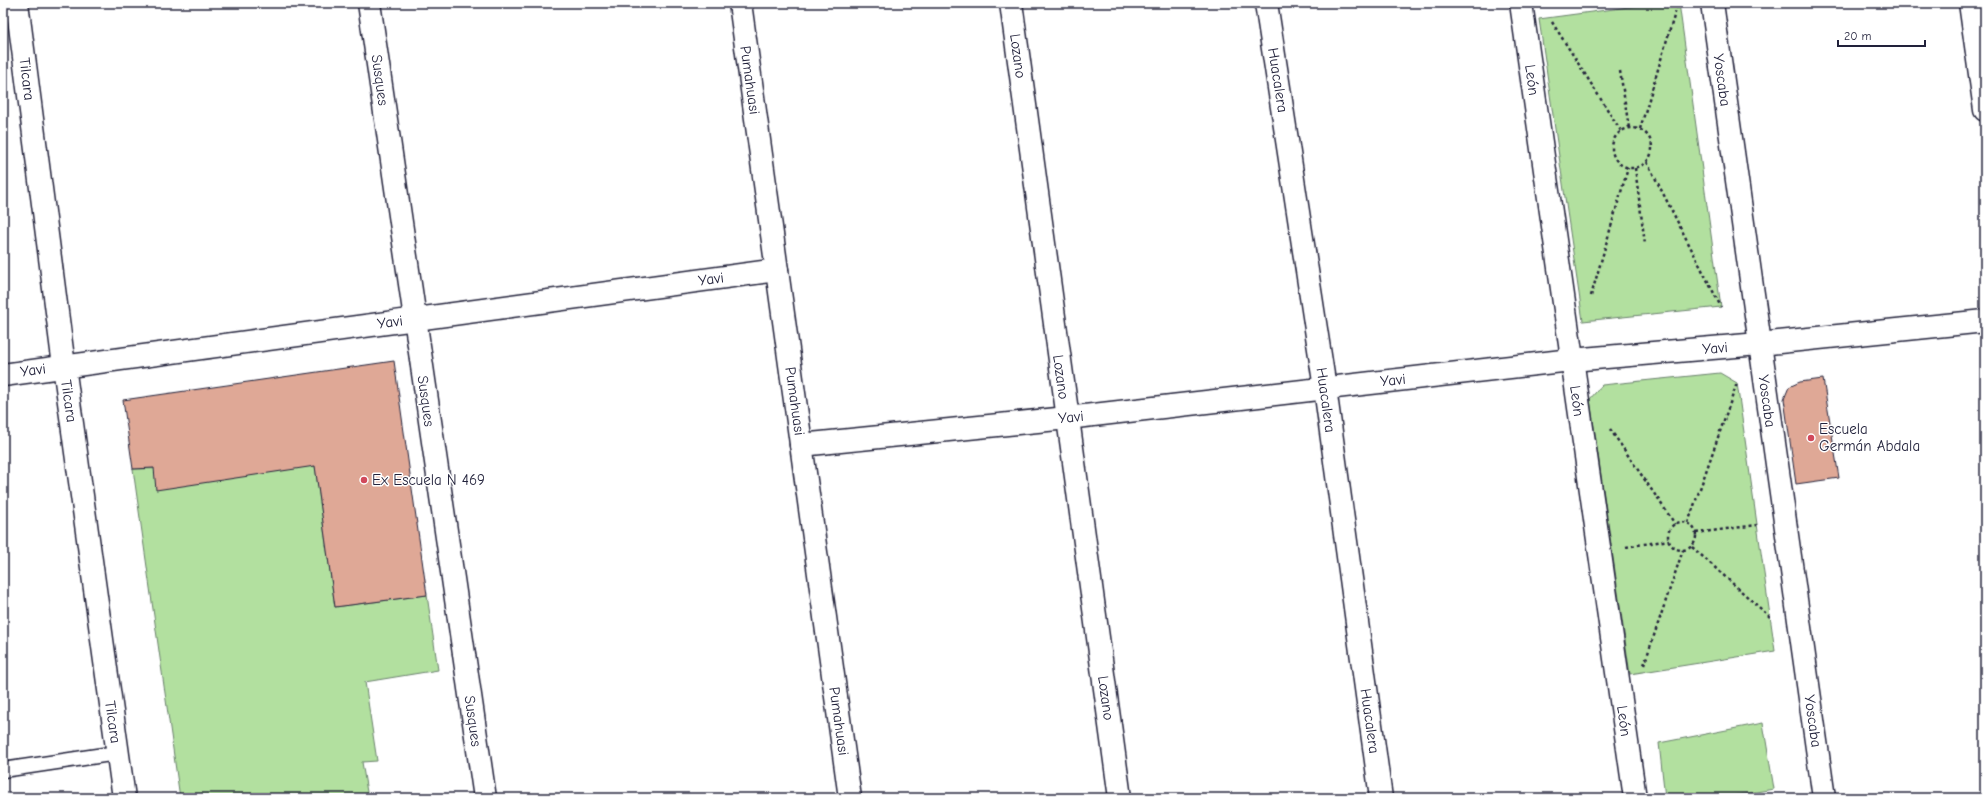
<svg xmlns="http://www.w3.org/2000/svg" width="1988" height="801" viewBox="0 0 1988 801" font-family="'Comic Neue',sans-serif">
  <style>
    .green { fill: #b2e09f; stroke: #6a816d }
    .building { fill: #dfa896; stroke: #22223b }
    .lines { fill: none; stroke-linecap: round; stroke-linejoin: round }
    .lane-casing { stroke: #22223b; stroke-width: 17 }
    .street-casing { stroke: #22223b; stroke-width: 25 }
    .secondary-casing { stroke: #22223b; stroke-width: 25 }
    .path { stroke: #22223b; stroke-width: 2.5; stroke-dasharray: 3 3; stroke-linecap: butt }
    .lane { stroke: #fff; stroke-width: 14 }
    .street { stroke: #fff; stroke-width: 22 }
    .secondary { stroke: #fff; stroke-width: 22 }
    .poi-dot { fill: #d1495b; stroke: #fff; stroke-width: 1.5 }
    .labels { text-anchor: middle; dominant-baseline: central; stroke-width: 3; stroke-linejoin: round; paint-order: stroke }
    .street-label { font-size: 15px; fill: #22223b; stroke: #fff }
    .poi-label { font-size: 15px; fill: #22223b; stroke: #fff; text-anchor: start }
  </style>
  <rect width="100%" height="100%" fill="#fff"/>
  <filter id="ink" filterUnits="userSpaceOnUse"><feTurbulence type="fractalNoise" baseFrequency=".025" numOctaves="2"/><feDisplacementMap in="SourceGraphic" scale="8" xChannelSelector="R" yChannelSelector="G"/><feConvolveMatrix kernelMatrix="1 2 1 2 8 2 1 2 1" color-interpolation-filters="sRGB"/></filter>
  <g filter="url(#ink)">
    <g class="green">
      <path d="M 1659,3 L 1679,3 L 1721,307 L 1583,321 L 1539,19 Z"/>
      <path d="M 1720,373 L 1737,383 L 1775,651 L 1630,674 L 1590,399 L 1602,385 Z"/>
      <path d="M 315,466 L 335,607 L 427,595 L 438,670 L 365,682 L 377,761 L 362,762 L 368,798 L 180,798 L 133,469 Z"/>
      <path d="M 1763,723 L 1774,789 L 1720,798 L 1665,798 L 1659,743 Z"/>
    </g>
    <g class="building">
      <path d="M 394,361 L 427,595 L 335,607 L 315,466 L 156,490 L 154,468 L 133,469 L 123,400 Z"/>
      <path d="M 1823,379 L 1839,478 L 1796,484 L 1784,399 L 1789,387 L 1800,382 Z"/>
    </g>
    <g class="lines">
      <defs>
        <path id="lane" d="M 3,770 L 117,753"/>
        <g id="street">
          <path d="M 17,3 L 64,366 L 124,798"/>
          <path d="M 369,3 L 485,798"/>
          <path d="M 740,3 L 850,798"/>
          <path d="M 1011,3 L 1120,798"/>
          <path d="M 1266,3 L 1325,388 L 1381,798"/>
          <path d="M 1712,3 L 1824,798"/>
          <path d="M 1970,3 L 1985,110"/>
          <path d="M 3,375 L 777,270"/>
          <path d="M 801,445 L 1067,418 L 1571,360 L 1759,344 L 1985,321"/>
        </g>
        <path id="secondary" d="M 1521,3 L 1635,798"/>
      </defs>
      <use href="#lane" class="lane-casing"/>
      <use href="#street" class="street-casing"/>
      <use href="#secondary" class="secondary-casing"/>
      <g class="path">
        <path d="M 1552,22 L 1621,131"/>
        <path d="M 1620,71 L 1629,128"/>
        <circle cx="1632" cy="148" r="20"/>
        <path d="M 1640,129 L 1678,3"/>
        <path d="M 1647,162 L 1721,307"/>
        <path d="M 1635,168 L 1645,244"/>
        <path d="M 1591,296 L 1628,168"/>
        <path d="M 1610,429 L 1675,524"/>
        <circle cx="1682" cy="536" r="14"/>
        <path d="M 1688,523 L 1737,383"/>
        <path d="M 1696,533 L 1757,525"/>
        <path d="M 1626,547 L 1669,540"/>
        <path d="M 1692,547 L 1770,617"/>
        <path d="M 1644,665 L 1683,550"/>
      </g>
      <use href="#lane" class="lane"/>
      <use href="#street" class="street"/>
      <use href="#secondary" class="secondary"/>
    </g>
  </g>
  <g class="poi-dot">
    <circle cx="1811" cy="438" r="4"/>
    <circle cx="364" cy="480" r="4"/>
  </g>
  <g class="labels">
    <g class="street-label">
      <text transform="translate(1018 56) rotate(82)">Lozano</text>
      <text transform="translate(27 79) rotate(83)">Tilcara</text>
      <text transform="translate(380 80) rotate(82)">Susques</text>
      <text transform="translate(750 80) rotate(82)">Pumahuasi</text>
      <text transform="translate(1278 80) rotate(81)">Huacalera</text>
      <text transform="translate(1532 80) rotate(82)">León</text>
      <text transform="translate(1722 80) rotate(82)">Yoscaba</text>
      <text transform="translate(711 279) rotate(-8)">Yavi</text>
      <text transform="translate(390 322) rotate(-8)">Yavi</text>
      <text transform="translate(1715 348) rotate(-5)">Yavi</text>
      <text transform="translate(33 370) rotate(-8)">Yavi</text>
      <text transform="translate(1061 377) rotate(82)">Lozano</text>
      <text transform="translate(1393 380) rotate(-6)">Yavi</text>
      <text transform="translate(1326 400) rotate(82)">Huacalera</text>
      <text transform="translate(69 401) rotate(82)">Tilcara</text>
      <text transform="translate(426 401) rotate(82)">Susques</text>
      <text transform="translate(795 401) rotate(82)">Pumahuasi</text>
      <text transform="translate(1577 401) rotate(82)">León</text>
      <text transform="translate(1767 401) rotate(82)">Yoscaba</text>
      <text transform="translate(1071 417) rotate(-6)">Yavi</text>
      <text transform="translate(1106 698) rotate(82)">Lozano</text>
      <text transform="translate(473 721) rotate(82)">Susques</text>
      <text transform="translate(839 721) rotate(82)">Pumahuasi</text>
      <text transform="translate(1370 721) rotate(82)">Huacalera</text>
      <text transform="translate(1624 721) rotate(82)">León</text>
      <text transform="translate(1813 721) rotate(82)">Yoscaba</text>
      <text transform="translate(113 722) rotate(82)">Tilcara</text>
    </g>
    <g class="poi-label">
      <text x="1819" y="429">Escuela<tspan x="1819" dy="17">Germán Abdala</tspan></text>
      <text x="372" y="480">Ex Escuela N 469</text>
    </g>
  </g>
  <rect width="1988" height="801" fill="none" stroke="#fff" stroke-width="16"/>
  <rect x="8" y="8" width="1972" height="785" fill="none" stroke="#22223b" stroke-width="1.5" filter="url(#ink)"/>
  <path d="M1838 40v6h87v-6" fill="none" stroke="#22223b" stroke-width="2"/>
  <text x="1844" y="40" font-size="12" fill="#22223b" stroke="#ffffff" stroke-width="3" paint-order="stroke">20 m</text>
</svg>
